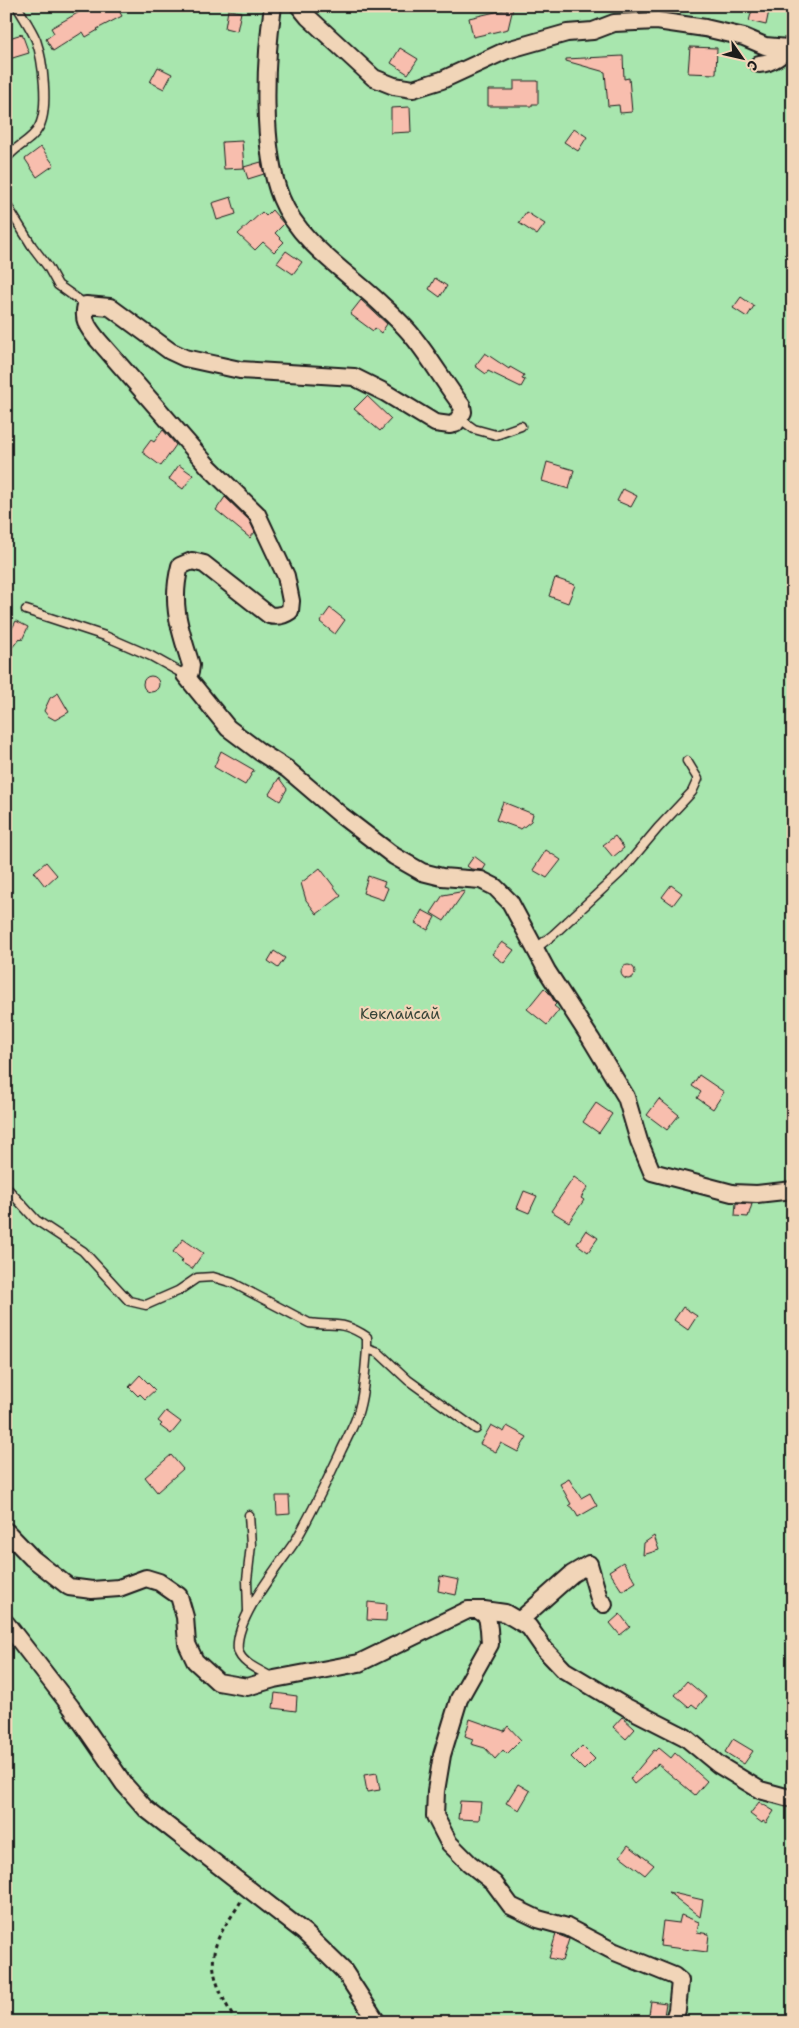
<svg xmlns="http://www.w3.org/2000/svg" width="799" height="2028" viewBox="0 0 799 2028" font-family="'Shantell Sans',sans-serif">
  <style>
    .green { fill: #a8e6ae; stroke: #628165 }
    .building { fill: #f8beae; stroke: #1c1c1c }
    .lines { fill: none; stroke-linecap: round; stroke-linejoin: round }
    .service-casing { stroke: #1c1c1c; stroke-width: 11 }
    .minor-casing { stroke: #1c1c1c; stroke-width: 20 }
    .path { stroke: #1c1c1c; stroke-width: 3; stroke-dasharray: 4 4; stroke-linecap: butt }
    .service { stroke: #f1d5b8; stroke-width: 8 }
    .minor { stroke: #f1d5b8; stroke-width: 16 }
    .labels { text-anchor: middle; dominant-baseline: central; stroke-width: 4.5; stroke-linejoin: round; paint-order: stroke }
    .park-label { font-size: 15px; fill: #384439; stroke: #f1d5b8 }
  </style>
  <rect width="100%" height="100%" fill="#f1d5b8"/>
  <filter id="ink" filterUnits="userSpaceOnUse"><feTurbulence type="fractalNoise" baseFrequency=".02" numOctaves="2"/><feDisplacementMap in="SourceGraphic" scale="10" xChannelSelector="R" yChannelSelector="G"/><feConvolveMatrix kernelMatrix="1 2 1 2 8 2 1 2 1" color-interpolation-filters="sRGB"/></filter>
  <g filter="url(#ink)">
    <rect class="green" x="6" y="6" width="787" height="2016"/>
    <g class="building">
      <path d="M 90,6 L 116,6 L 122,16 L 97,29 L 98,30 L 86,37 L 83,32 L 53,51 L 46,39 L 54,33 L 51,28 Z"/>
      <path d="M 753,6 L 770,6 L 766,25 L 749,21 Z"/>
      <path d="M 513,8 L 508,29 L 473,37 L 469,18 Z"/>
      <path d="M 228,10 L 241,12 L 237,31 L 225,28 Z"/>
      <path d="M 22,34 L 29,53 L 6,60 L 6,39 Z"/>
      <path d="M 690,47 L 717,48 L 716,74 L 688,73 Z"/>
      <path d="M 400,48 L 418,59 L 408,74 L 391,63 Z"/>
      <path d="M 623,56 L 624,79 L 629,78 L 632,112 L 620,113 L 619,105 L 608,106 L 605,72 L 566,61 L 566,59 Z"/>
      <path d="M 158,67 L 172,74 L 164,89 L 150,82 Z"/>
      <path d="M 514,81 L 538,81 L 538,104 L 532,104 L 532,106 L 488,106 L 488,90 L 514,90 Z"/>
      <path d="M 410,107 L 411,132 L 391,133 L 391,108 Z"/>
      <path d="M 574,128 L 587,137 L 578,151 L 564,142 Z"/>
      <path d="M 242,141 L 244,168 L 224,169 L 222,142 Z"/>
      <path d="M 41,147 L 54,165 L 37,177 L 25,159 Z"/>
      <path d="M 261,162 L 264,174 L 248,179 L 244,167 Z"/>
      <path d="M 231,197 L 236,214 L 217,220 L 212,203 Z"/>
      <path d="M 272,210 L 284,224 L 275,233 L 284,242 L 274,252 L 263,242 L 255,250 L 238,234 L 262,212 L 266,216 Z"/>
      <path d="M 526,212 L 545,224 L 537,235 L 519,223 Z"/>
      <path d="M 286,251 L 302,262 L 293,274 L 277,263 Z"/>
      <path d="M 435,278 L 447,286 L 440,297 L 429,289 Z"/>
      <path d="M 741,297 L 754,306 L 747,317 L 733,308 Z"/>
      <path d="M 361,300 L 387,324 L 381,333 L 375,328 L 373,331 L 350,314 Z"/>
      <path d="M 485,353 L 509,369 L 510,367 L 524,375 L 522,379 L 525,380 L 521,387 L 488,371 L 486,374 L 475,366 Z"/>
      <path d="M 367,396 L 391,419 L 380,431 L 354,409 Z"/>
      <path d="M 163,430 L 176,445 L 161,466 L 142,452 L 151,440 L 154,442 Z"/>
      <path d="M 547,462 L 574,470 L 569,489 L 542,481 Z"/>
      <path d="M 179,465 L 193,475 L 183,489 L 169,479 Z"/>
      <path d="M 623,489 L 637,496 L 631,507 L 617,501 Z"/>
      <path d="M 225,497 L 249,520 L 255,532 L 250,538 L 216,510 Z"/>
      <path d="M 555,578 L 575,585 L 568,603 L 549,596 Z"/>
      <path d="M 330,608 L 345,620 L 335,634 L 320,622 Z"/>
      <path d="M 16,621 L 28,627 L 22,640 L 20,638 L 6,655 L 6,640 Z"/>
      <circle cx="151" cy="684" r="8"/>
      <path d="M 58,693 L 69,712 L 55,720 L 48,716 L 44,711 L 50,698 Z"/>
      <path d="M 221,751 L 254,770 L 245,785 L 214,767 Z"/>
      <path d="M 279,778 L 287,789 L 280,801 L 269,794 Z"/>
      <path d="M 503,802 L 533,814 L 531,821 L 521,829 L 496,820 Z"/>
      <path d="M 615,836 L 624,848 L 613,857 L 603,845 Z"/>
      <path d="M 546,850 L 561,860 L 547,878 L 533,870 Z"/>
      <path d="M 474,856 L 486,865 L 483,870 L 471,869 L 467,866 Z"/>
      <path d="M 46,862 L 57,875 L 45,886 L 34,872 Z"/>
      <path d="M 320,868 L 341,896 L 317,914 L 306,900 L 301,883 Z"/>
      <path d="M 368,876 L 385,882 L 383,886 L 388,888 L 383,900 L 363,893 Z"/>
      <path d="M 671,885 L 682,893 L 673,905 L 662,897 Z"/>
      <path d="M 465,891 L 444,921 L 431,913 L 443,895 Z"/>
      <path d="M 422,910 L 435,917 L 428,930 L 415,923 Z"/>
      <path d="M 502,942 L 514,950 L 504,963 L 492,954 Z"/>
      <path d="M 274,951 L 285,958 L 278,968 L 268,961 Z"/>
      <circle cx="628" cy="972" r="7"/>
      <path d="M 544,988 L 549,993 L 556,1004 L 554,1006 L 559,1010 L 547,1025 L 527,1009 Z"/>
      <path d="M 699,1075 L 724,1092 L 713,1109 L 697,1098 L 701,1092 L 692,1086 Z"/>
      <path d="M 659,1099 L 679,1115 L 667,1130 L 647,1115 Z"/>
      <path d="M 596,1103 L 612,1114 L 599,1133 L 583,1122 Z"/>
      <path d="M 574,1177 L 588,1187 L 581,1198 L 584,1200 L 569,1222 L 551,1211 Z"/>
      <path d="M 524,1191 L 537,1196 L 529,1213 L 517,1208 Z"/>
      <path d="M 736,1203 L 752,1204 L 748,1217 L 735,1216 Z"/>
      <path d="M 586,1230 L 598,1238 L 588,1252 L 577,1244 Z"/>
      <path d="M 183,1239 L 203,1253 L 192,1269 L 181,1262 L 183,1260 L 173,1252 Z"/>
      <path d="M 683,1307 L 697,1316 L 688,1330 L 674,1320 Z"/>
      <path d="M 140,1375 L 155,1390 L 145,1399 L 140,1394 L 138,1396 L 129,1387 Z"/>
      <path d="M 166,1411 L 181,1422 L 171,1434 L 160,1426 L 162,1424 L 158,1421 Z"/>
      <path d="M 491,1425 L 504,1432 L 507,1426 L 527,1437 L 518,1452 L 501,1443 L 496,1452 L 480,1444 Z"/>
      <path d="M 171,1455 L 183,1469 L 157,1492 L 145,1477 Z"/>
      <path d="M 569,1479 L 581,1498 L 590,1493 L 597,1506 L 578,1517 L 573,1508 L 569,1505 L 571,1504 L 560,1484 Z"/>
      <path d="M 276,1496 L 289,1496 L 290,1514 L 277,1515 Z"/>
      <path d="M 654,1536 L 659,1550 L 643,1555 L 644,1543 Z"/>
      <path d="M 623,1562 L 636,1582 L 622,1591 L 609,1571 Z"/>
      <path d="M 440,1576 L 459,1580 L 456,1595 L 438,1591 Z"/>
      <path d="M 368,1602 L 387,1604 L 386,1621 L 367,1620 Z"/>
      <path d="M 620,1614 L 630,1627 L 620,1635 L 610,1623 Z"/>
      <path d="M 687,1681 L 706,1697 L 697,1708 L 692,1704 L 689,1707 L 675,1695 Z"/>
      <path d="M 275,1693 L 297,1696 L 296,1711 L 273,1708 Z"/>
      <path d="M 622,1717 L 635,1729 L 626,1739 L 613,1727 Z"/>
      <path d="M 470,1719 L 504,1731 L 508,1726 L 521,1740 L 507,1754 L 503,1750 L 495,1759 L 485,1748 L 471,1744 L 473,1739 L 465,1736 Z"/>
      <path d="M 733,1739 L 753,1751 L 744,1764 L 725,1752 Z"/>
      <path d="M 582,1746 L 595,1759 L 584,1770 L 571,1757 Z"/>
      <path d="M 659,1748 L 671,1758 L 675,1753 L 707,1781 L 695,1795 L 658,1764 L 634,1784 L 630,1779 L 654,1750 L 656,1751 Z"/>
      <path d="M 377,1773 L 380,1790 L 367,1792 L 364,1775 Z"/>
      <path d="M 518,1784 L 530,1791 L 519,1810 L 506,1803 Z"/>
      <path d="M 460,1801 L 481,1802 L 479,1820 L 458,1819 Z"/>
      <path d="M 759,1802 L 774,1811 L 766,1823 L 763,1821 L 762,1823 L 750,1814 Z"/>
      <path d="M 628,1845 L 654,1865 L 645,1875 L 620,1856 Z"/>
      <path d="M 668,1892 L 703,1900 L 700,1917 Z"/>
      <path d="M 681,1915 L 699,1922 L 697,1932 L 709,1934 L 707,1952 L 660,1946 L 663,1921 L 679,1923 Z"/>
      <path d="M 556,1934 L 569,1939 L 562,1961 L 549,1958 Z"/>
      <path d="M 651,2001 L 666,2003 L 663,2022 L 648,2022 Z"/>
    </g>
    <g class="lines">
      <defs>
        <g id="service">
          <path d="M 6,159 C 15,146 32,141 39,127 C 49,108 43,60 36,40 C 31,28 23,17 17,6"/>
          <path d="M 6,204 L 32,246 L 48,267 L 58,285 L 86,305"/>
          <path d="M 460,419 L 474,429 L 496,435 L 521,426"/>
          <path d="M 26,610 L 105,636 L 151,656 L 185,675"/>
          <path d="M 535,949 L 553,935 L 621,872 L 658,828 L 692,792 L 698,779 L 687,761"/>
          <path d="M 6,1187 L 36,1220 L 83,1251 L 129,1301 L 146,1305 L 178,1291 L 197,1278 L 213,1277 L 233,1283 L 309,1323 C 335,1327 342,1320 367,1337 L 367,1349"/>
          <path d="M 248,1611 L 247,1580 L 251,1545 L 249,1515"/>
          <path d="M 273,1678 C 262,1671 241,1664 238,1650 C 234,1619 279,1566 296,1540 C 313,1511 327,1481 341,1451 C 346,1440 353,1428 357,1416 C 364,1395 365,1371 367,1349 L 379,1353 L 408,1380 L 476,1429"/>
        </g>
        <g id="minor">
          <path d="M 273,6 C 265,59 261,149 281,198 C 299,243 349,273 382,305 C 393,315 405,326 414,338 C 431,359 445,384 462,406 L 463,412 L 455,424 L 450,425 L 435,423 L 384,392 L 354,377 L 240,370 L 185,358 L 170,351 L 110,307 L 86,305 C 82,320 88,328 98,340 L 208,466 L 257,514 L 286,576 L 291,601 L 290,611 C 283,616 277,617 269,615 L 204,564 L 192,561 L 180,566 C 170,605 180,629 191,665 L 190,672 L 185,675 L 228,728 L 260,752 L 287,769 L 342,816 L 394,856 L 422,872 L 442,877 L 481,880 L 495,887 L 510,902 L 547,971 L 591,1039 L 626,1097 L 639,1141 L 652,1172 L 732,1193 L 757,1194 L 793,1190"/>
          <path d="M 299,6 L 308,17 L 374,78 L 394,86 L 413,89 L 442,80 L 507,50 L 567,33 L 593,31 L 614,23 L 657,21 L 705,28 L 744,37 L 765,46 L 788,48"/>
          <path d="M 759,64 C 773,63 782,55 791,45"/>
          <path d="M 6,1531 L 32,1558 L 69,1587 L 92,1590 L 119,1588 L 146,1578 L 159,1582 L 179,1596 L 185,1617 L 187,1644 L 195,1661 L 218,1682 L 247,1687 L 274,1679 L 359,1663 L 468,1610 L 484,1610 L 505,1613 L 529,1627 L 545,1650 L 564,1670 L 626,1707 L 685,1737 L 719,1765 L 760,1790 L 793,1799"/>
          <path d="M 478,1610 L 487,1616 L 489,1629 L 490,1644 L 459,1699 L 442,1755 L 436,1791 L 435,1816 L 449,1843 L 469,1863 L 494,1883 L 511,1906 L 538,1919 L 567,1927 L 615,1952 L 674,1976 L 680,1981 L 677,2010 L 673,2022"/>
          <path d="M 519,1621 L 572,1574 L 589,1564 L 600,1602 L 604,1604"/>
          <path d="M 6,1623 L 71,1707 L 124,1784 L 146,1809 L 304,1932 L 344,1971 L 377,2022"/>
        </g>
      </defs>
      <use href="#service" class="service-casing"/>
      <use href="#minor" class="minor-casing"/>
      <path class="path" d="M 236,2022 C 223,1999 207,1972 216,1945 C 219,1932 234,1914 241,1901"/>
      <use href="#service" class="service"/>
      <use href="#minor" class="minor"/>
    </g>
  </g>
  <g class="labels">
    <g class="park-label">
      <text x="400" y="1014">Көклайсай</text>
    </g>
  </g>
  <rect width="799" height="2028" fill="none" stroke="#f1d5b8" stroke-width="25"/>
  <rect x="12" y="12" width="774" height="2003" fill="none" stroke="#1c1c1c" stroke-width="2" filter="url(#ink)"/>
  <g transform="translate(742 58) rotate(124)" stroke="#f1d5b8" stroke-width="4" paint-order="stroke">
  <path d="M0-4L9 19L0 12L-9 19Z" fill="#1c1c1c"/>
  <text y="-8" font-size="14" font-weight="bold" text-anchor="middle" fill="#1c1c1c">С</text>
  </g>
</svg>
